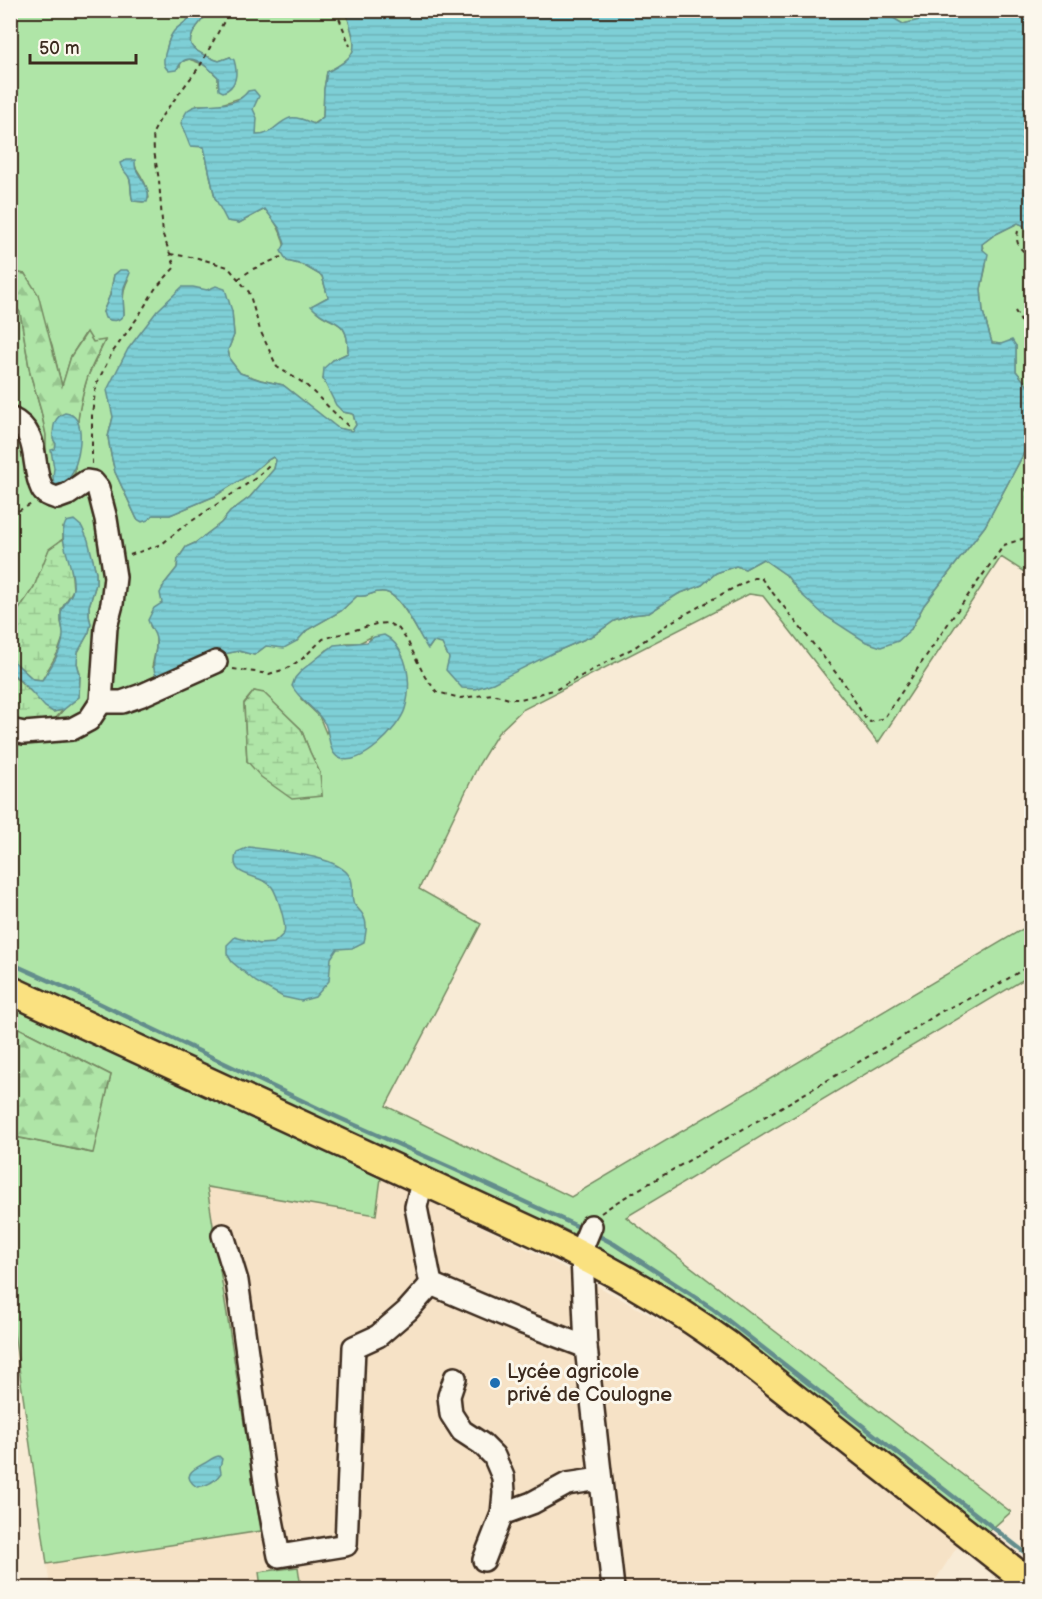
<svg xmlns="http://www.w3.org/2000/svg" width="1042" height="1599" viewBox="0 0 1042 1599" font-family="'Balsamiq Sans',sans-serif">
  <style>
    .built { fill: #f6e2c6 }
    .grass { fill: #afe5a7; stroke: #758862; stroke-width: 1.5; fill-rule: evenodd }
    .forest { fill: url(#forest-firs); stroke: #758862; stroke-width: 1.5 }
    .wetland { fill: url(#wetland-marsh); stroke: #758862; stroke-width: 1.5 }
    .water { fill: url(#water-rules); stroke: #638d8c; stroke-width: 1.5 }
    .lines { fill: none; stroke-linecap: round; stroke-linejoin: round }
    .stream { stroke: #638d8c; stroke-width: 4.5 }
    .minor-casing { stroke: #3b2a1e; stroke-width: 26 }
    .major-casing { stroke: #3b2a1e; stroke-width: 32 }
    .path { stroke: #3b2a1e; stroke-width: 2; stroke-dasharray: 4.5 4.5; stroke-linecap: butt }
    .minor { stroke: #fbf7ec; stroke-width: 21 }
    .major { stroke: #fae180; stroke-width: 27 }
    .poi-dot { fill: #1f6fb2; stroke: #fbf7ec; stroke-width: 2 }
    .labels { text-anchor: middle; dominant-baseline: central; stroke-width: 6; stroke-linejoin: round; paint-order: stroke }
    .poi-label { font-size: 20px; fill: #3b2a1e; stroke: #fbf7ec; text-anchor: start }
  </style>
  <defs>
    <pattern id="forest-firs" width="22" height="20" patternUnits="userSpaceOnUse" patternTransform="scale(1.5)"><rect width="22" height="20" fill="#afe5a7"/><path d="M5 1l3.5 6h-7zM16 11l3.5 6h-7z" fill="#97c58f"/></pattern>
    <pattern id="wetland-marsh" width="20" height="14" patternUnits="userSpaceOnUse" patternTransform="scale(1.5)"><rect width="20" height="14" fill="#afe5a7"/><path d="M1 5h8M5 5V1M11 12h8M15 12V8" fill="none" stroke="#97c58f"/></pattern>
    <pattern id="water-rules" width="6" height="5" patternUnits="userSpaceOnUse" patternTransform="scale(1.5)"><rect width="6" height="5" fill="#7ecfd6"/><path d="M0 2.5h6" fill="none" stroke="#6eb2b7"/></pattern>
  </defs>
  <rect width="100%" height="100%" fill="#f8ebd6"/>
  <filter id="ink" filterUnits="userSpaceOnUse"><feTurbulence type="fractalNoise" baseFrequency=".0167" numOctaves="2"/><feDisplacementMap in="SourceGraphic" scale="12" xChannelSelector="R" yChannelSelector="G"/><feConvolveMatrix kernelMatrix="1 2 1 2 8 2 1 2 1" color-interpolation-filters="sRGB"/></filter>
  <g filter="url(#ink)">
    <path class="built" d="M 381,1178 L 556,1263 L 695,1340 L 961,1541 L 930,1588 L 50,1588 L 47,1564 L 261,1531 L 207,1186 L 376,1215 Z"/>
    <g class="grass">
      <path d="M 11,11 L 194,11 C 190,25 172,24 167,47 L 180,66 L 181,62 L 189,59 L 205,65 L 218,77 L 218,86 L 230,57 L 219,61 L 216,60 C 209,57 194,52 191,45 C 187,36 204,17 210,11 L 346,11 C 355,46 364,54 327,72 L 324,89 L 323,117 L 313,124 L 301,119 L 264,136 L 256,135 C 257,115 256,113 243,97 L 218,105 L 197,105 L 204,147 L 215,198 L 239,223 L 265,209 C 280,226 284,238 287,261 L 303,265 L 322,276 L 328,297 L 312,306 C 328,328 349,313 348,353 L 333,360 L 323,379 L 343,412 L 353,414 L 356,425 L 352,431 L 337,428 L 283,385 L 261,380 L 240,373 L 230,360 L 228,350 L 234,335 L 232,311 L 207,290 L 202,290 L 113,417 L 108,437 L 111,455 L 115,472 L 137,519 L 148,520 L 153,515 L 170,515 L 215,496 L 262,465 L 266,461 L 273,457 L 276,460 L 274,469 L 250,497 L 230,512 L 221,523 L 195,543 L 186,547 L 178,559 L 177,568 L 165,583 L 162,603 L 150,626 L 156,635 L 156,648 L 152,667 L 239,651 L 254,655 L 266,646 L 297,641 L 307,630 L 341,611 L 357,596 C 370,598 372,590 385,592 C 402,595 417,634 429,648 L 433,642 L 442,643 L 449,658 L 555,652 L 594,635 L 614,621 L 631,615 L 649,613 L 678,594 L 702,585 L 716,573 L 736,566 L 745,569 L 763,559 L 786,575 L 802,595 L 911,629 L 924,605 L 985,526 L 1031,440 L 1031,508 L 1025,518 L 1031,527 L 1031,579 L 1029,575 L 1001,557 L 878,743 L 763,596 L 749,594 L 522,710 L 498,733 L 479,764 L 419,889 L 481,924 L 386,1106 L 571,1197 L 1031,924 L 1031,975 L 626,1217 L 1011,1512 L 986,1534 L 722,1323 L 670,1289 L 614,1256 L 564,1229 L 477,1192 L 97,1017 L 11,975 L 11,723 L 55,720 L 63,710 L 79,697 L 80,674 L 77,663 L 78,652 L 89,632 L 91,624 L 89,616 L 89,606 L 96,584 L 96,572 L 92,557 L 63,528 L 63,539 L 49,550 L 34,587 L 11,621 L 11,302 L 20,312 L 30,373 L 41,411 L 46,435 L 46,467 L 75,444 L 79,411 L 87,378 L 105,341 L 93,342 L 86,332 L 71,356 L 62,387 L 52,345 L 25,274 L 11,272 L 11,238 L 12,236 L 13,219 L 10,213 ZM 135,165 C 136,170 140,173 142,178 C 146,184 148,191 149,198 L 143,202 L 133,201 C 130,193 132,185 129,177 ZM 114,275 L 128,280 C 122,291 123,302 124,314 L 103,312 L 110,295 ZM 371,637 L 326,733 L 319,716 L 301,699 L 303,672 L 327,650 L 346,643 L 359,643 ZM 254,691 L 264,694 L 301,729 L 310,752 L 320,773 L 322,796 L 247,761 L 244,703 Z"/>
      <path d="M 1018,223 L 1023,225 L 1031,239 L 1031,390 L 1016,371 L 1016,346 L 992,343 L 983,312 L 981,289 L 986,266 L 982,244 L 994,235 Z"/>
      <path d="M 11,1007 L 112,1052 L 381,1178 L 376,1215 L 207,1187 L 261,1531 L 47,1564 L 11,1312 L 10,1136 L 92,1153 L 111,1075 L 11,1024 Z"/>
      <path d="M 298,1567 L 301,1588 L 261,1588 L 259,1572 Z"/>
    </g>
    <g class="forest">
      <path d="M 11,272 L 25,274 L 38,294 L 62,386 L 71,356 L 87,332 L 93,342 L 105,340 C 99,353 91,366 87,379 C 77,409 75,441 75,473 L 61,488 L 50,486 L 46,467 L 46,435 L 41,411 L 30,373 L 20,312 L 11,302 Z"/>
      <path d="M 11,1024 L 111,1075 L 93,1153 L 11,1136 Z"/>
    </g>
    <g class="wetland">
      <path d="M 880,11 L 918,11 L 921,20 L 903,24 Z"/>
      <path d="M 63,539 L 71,564 L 73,590 L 61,610 L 61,622 L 64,635 L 58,652 L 42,680 L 33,679 L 11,659 L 11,621 L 34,587 L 49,549 Z"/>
      <path d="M 10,672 L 53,712 L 63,710 L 55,719 L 39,723 L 11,723 Z"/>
      <path d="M 254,691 L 264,693 L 301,729 L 310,752 L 320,773 L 322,796 L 292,799 L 261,777 L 247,761 L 244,704 Z"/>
    </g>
    <g class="water">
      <path d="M 880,10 L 903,24 L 920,20 L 918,11 L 1031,11 L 1031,239 L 1023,225 L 1018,223 L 994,235 L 982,244 L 982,249 L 988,254 L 981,289 L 983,312 L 992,343 L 1001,344 L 1012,340 L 1016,346 L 1016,371 L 1031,390 L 1031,440 L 985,526 L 924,605 L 911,629 L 898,641 L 881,647 L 866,642 L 824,615 L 802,595 L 786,575 L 763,559 L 745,569 L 736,566 L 716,573 L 702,585 L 678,594 L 649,613 L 631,615 L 614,621 L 594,635 L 555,652 L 493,683 L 475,689 L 462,688 L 446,670 L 449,658 L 442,644 L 433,642 L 428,649 C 418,634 402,595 385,592 C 372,590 370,598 357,596 L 341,611 L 307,630 L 297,641 L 284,648 L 266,646 L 254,655 L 239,651 L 209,657 L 157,679 C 149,660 158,657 156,639 C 155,632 150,627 148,620 L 154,608 L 162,603 L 160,593 L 165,583 L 177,568 L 178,559 L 186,547 L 195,543 L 221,523 L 230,512 L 250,497 L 274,469 L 276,460 L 273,457 L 266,461 L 252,473 L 215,496 L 170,515 L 153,515 L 148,520 L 142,522 L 137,519 L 115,472 L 111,455 L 108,437 L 113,417 L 107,390 L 128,349 L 157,311 L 182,287 L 193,287 L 207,290 L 216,286 L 225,289 L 232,311 L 234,335 L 228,350 L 230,360 L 240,373 L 260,380 L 283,385 L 338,428 L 352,431 L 356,425 L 353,414 L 343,412 L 336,405 L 323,379 L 324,368 L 333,360 L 348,353 C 349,314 329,327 311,306 L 328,297 L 322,276 L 303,265 L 287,261 L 281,251 L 285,244 L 280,229 L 265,209 L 239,223 L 227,221 L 215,198 L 204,147 L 190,146 L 181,123 C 183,119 185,113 188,110 C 202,98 232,113 248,91 L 254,90 L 259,96 L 253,109 L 257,118 L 256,135 C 272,136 277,122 290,118 C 298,116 307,121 314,124 L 323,117 L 324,89 L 327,72 C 364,54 355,45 346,11 Z"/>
      <path d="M 194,11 L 210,11 C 204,17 187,36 191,45 C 194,52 209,57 216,60 L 219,61 L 230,57 L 234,60 C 238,73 237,87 223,92 L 219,90 L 218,77 C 211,70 193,52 182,62 C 180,64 178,68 176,70 L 169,71 C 163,66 163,61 165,54 C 168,45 168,38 174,31 C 180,24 192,20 194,11 Z"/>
      <path d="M 126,160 L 135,160 C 135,161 135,168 136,169 C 141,180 152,189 147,202 L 133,201 C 130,194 132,187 130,180 C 128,173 121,170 120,163 Z"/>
      <path d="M 120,270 L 127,270 L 130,273 L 124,287 L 123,297 L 124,314 C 119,322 113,322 105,318 L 103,312 L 110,295 L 114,275 Z"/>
      <path d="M 65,413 C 89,415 79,457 73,471 C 71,477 67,482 64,487 L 54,485 L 53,477 L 54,468 L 51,450 L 55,449 L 56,444 L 53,439 C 53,428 53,417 65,413 Z"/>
      <path d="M 74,520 L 82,527 L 88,540 L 96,572 L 96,584 L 89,606 L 89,616 L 91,624 L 89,632 L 78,652 L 77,663 L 80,674 L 79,697 L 63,710 L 53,712 L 45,707 L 26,686 L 11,672 L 11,659 L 33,679 L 42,680 C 50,669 64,648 63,633 C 63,626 59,618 62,610 C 66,598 75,597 73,581 C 72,561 57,539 66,522 Z"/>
      <path d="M 384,635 C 395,640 400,649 404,659 C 410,676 410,692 405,709 C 399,728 360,769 339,758 C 328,752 330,734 325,724 C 316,708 300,701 292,686 L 295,678 L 302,670 L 334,645 L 367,642 L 374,637 Z"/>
      <path d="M 249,847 C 274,851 337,854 350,877 C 355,885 350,896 354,904 C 357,908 361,911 363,915 C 368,924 366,933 364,942 L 352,948 L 337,949 L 331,958 L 329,981 L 315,997 L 301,1001 L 283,997 L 256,982 L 232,962 L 227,954 L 227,945 L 235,937 L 260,944 L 274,943 C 277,940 282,936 284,933 C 287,925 277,894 272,887 C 261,873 226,879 237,852 Z"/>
      <path d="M 219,1456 L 222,1459 L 220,1467 L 221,1473 C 215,1482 207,1486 197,1487 C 180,1475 194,1469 205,1463 C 210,1460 213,1457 219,1456 Z"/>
    </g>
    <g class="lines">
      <g class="stream">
        <path d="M 10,963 L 84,996 L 328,1113 L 456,1170 L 581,1228"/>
        <path d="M 599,1236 L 614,1244 L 712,1308 L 1032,1558"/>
      </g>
      <defs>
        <g id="minor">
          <path d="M 10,418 C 42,433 30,465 42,489 C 45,495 51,496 57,498 L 68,494 L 87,481 L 93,482 L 98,488 L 106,519 L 115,577 L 112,604 L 106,627 L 101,702 L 89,720 L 72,729 L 24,733 L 10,730"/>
          <path d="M 101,702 L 122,702 L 142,695 L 216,662"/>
          <path d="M 223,1235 L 237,1281 L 266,1489 L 279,1556 L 346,1545 L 354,1347 L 378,1336 L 407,1311 L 431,1284 L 416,1207 L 419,1194 L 425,1182"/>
          <path d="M 431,1284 L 521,1322 L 586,1347 L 582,1256 L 584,1243 L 591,1226"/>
          <path d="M 586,1347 L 613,1588"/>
          <path d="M 455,1378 L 449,1396 L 451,1414 L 462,1431 L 482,1444 L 494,1456 L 503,1477 L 504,1493 L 502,1514 L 484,1560"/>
          <path d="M 502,1514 L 532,1503 L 567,1484 L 600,1479"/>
        </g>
        <path id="major" d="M 10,990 L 538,1234 C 605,1266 669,1302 729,1346 L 1032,1585"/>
      </defs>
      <use href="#minor" class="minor-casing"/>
      <use href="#major" class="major-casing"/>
      <g class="path">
        <path d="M 336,10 L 350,46"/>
        <path d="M 1018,231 C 1014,247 1023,249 1032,261"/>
        <path d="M 170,254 L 198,258 L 228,267 L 249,292 L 260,330 L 277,367 L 305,384 L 349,427"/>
        <path d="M 238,279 L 253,269 L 281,257"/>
        <path d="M 1015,311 C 1017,315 1021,320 1022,325 C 1026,337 1023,350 1032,359"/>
        <path d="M 92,464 L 92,414 L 96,385 L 112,353 L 138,317 L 155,289 L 175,267 L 163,235 L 159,180 L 154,151 L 153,133 L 161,117 L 200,66 L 230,10"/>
        <path d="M 10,515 L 32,504"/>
        <path d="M 130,555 L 162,544 L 180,529 L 256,478 L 271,463"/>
        <path d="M 233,669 L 269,674 L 286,669 L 302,659 L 323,639 L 376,624 L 388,623 L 399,629 L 408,642 L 425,677 L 437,692 L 460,698 L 493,694 L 509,699 L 521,699 L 557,689 L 635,647 L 671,622 L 724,593 L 754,578 L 761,578 L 844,683 L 865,718 L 870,722 L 884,718 L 952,618 L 1004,545 L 1025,538 L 1030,533 C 1030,525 1030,516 1029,508 C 1028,493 1022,479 1032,466"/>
        <path d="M 601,1213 L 617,1202 L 897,1040 L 942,1011 L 996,986 L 1032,964"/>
      </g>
      <use href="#minor" class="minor"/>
      <use href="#major" class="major"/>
    </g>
  </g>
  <circle class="poi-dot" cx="495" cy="1383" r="6"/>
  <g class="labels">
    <g class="poi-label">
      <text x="507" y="1372">Lycée agricole<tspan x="507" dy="23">privé de Coulogne</tspan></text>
    </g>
  </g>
  <rect width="1042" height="1599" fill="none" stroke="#fbf7ec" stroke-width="36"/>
  <rect x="18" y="18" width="1006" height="1563" fill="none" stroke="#3b2a1e" stroke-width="2" filter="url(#ink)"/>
  <path d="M30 54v9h106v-9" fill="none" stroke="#3b2a1e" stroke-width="3"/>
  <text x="39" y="54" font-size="18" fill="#3b2a1e" stroke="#fbf7ec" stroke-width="4.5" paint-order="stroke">50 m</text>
</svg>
